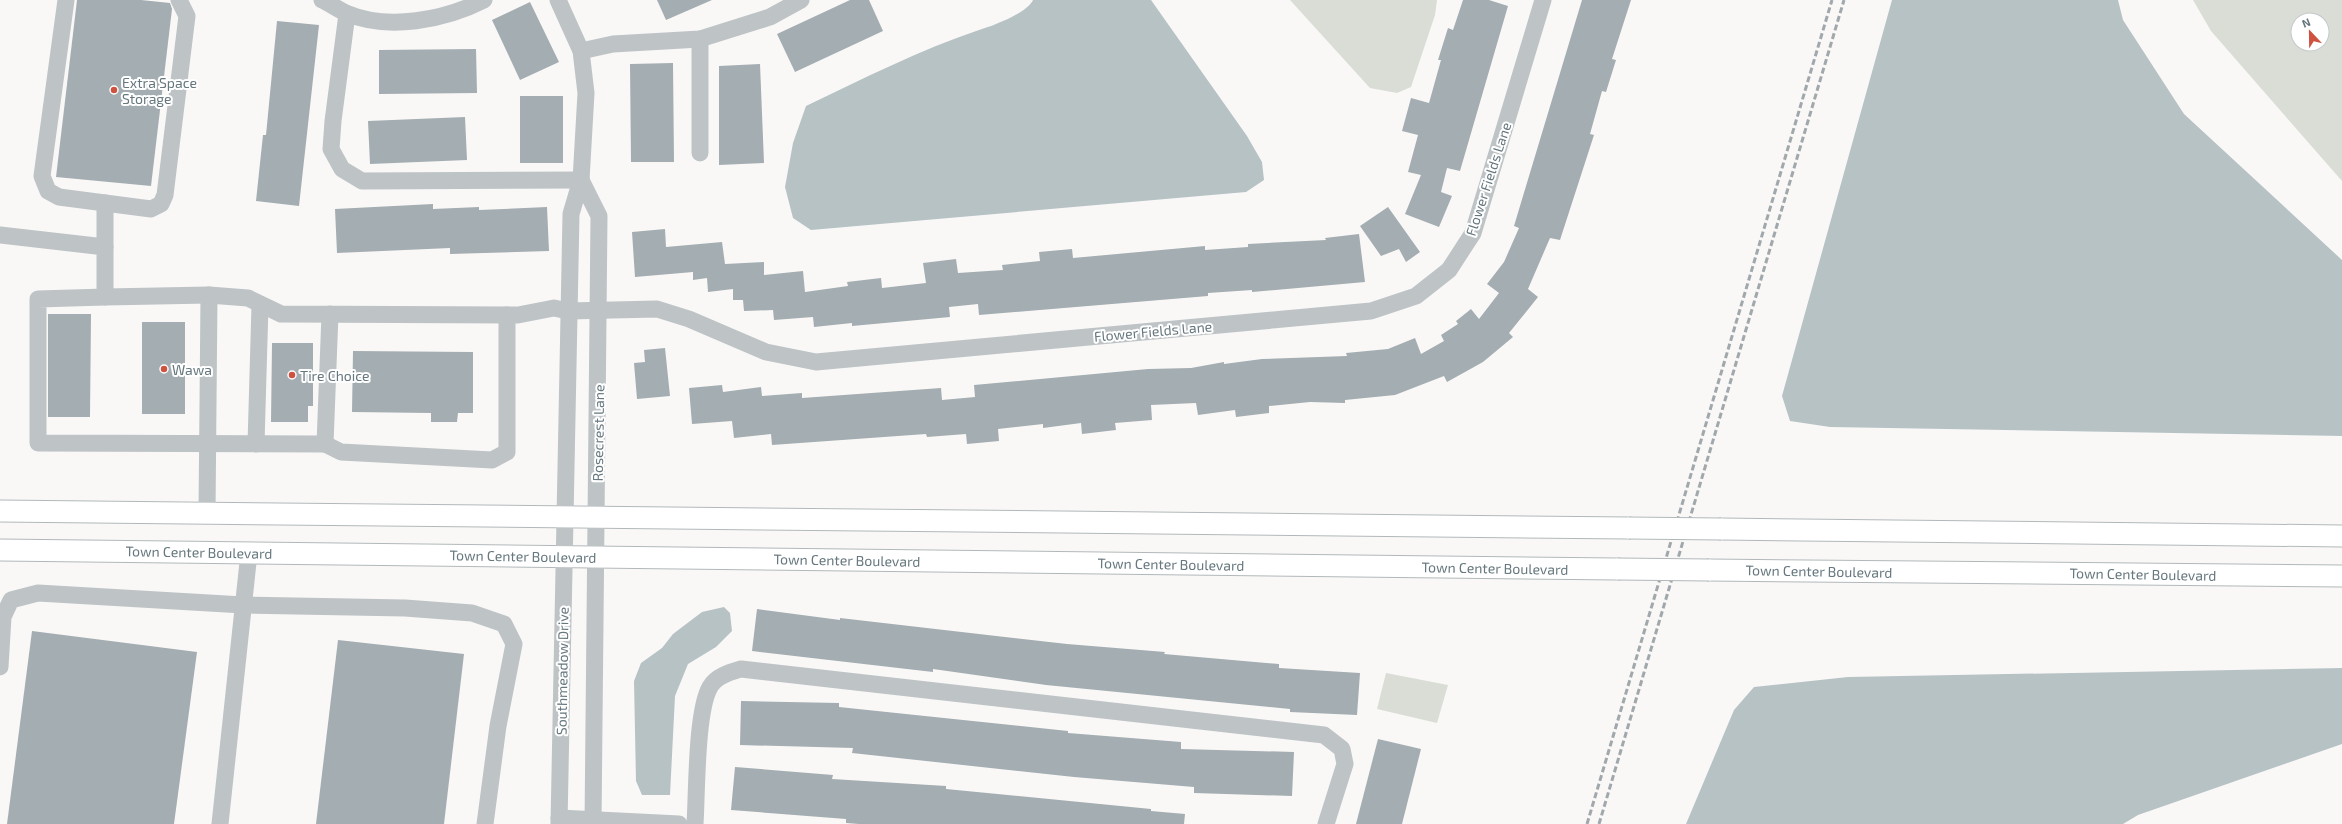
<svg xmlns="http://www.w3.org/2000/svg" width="2342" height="824" viewBox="0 0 2342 824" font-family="'Exo 2',sans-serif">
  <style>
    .green { fill: #d9ddd6; fill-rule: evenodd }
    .water { fill: #b7c2c5 }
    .building { fill: #a4adb1 }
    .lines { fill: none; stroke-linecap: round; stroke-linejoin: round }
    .major-casing { stroke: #b2b8ba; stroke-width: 23 }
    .minor { stroke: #bec3c6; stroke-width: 17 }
    .major { stroke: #fff; stroke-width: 21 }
    .rail { stroke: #a1a8ac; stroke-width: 3; stroke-dasharray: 6 3; stroke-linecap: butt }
    .major-bridge-casing { stroke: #b2b8ba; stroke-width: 23; stroke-linecap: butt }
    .major-bridge { stroke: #fff; stroke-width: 21 }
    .poi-dot { fill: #cf5240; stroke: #fff; stroke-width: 1.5 }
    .labels { text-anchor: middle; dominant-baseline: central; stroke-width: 4; stroke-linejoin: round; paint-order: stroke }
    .poi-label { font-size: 14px; fill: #66777e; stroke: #fff; text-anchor: start }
    .street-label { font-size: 14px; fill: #66777e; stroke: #fff }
  </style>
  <rect width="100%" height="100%" fill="#f9f8f7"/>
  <g class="green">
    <path d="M 1290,0 L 1437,0 L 1435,15 L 1411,87 L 1397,93 L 1370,88 Z"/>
    <path d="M 2193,0 L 2342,0 L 2342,181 L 2211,31 ZM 2298,20 L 2322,20 L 2322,44 L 2298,44 Z"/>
    <path d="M 1386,673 L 1448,685 L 1437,723 L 1377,709 Z"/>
  </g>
  <g class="water">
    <path d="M 1033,0 L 1151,0 L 1247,136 L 1262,162 L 1264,180 L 1246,192 L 811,230 L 793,218 L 785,187 L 793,143 L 806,106 C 863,79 919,50 979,30 C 993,26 1027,13 1033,0 Z"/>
    <path d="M 1892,0 L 2118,0 L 2123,20 L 2184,114 L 2342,260 L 2342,436 L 1830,427 L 1790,421 L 1782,396 Z"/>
    <path d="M 724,607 L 730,613 L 732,631 L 716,647 L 688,664 L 675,696 L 670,795 L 642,795 L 636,781 L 634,681 L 641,663 L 662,648 L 673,634 L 702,612 Z"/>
    <path d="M 2342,668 L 2342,744 L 2138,815 L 2123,824 L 1686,824 L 1734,710 L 1754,687 L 1848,677 Z"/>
  </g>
  <g class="building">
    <path d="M 77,0 L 141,0 L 170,3 L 172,9 L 151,186 L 56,177 Z"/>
    <path d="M 657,0 L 712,0 L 666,20 Z"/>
    <path d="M 850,0 L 869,0 L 883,31 L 795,72 L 777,34 Z"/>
    <path d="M 1463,0 L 1489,0 L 1508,6 L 1460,171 L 1447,168 L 1441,192 L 1452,196 L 1439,227 L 1405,214 L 1421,175 L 1408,172 L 1418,135 L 1402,131 L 1411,98 L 1429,103 L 1441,60 L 1438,60 L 1448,28 L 1453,30 Z"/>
    <path d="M 1582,0 L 1631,0 L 1612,59 L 1616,60 L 1606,92 L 1602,91 L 1590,134 L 1594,135 L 1560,240 L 1550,238 L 1528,289 L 1538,297 L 1509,333 L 1513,337 L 1483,362 L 1447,382 L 1444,376 L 1395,395 L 1345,400 L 1345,403 L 1310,402 L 1269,406 L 1269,413 L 1236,417 L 1235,410 L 1198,415 L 1196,403 L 1151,405 L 1152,420 L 1115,423 L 1116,430 L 1082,434 L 1081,423 L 1043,428 L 1043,424 L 998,429 L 999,441 L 967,444 L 966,434 L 927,437 L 926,434 L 772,445 L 771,434 L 734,438 L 732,421 L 692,424 L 689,388 L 722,385 L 723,392 L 761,387 L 762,396 L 802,393 L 802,398 L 941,388 L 942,400 L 975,397 L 974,385 L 1148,369 L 1191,368 L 1224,362 L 1224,364 L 1262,359 L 1347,356 L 1346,353 L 1388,349 L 1415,338 L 1421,354 L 1444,341 L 1441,335 L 1458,324 L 1456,321 L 1471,309 L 1479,319 L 1499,293 L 1487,284 L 1504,262 L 1519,228 L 1514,226 Z"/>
    <path d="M 530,2 L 559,62 L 520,80 L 492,20 Z"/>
    <path d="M 277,21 L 319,25 L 299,206 L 256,201 L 263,135 L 266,135 Z"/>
    <path d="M 476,49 L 477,93 L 379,94 L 379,50 Z"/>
    <path d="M 673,63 L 674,162 L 631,162 L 630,64 Z"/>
    <path d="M 760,64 L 764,163 L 719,165 L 719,66 Z"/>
    <rect x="520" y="96" width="43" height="67"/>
    <path d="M 465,117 L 467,160 L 370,164 L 368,121 Z"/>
    <path d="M 433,204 L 433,209 L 479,207 L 479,210 L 547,207 L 549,251 L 450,254 L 450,248 L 337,253 L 335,209 Z"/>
    <path d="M 1388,207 L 1420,252 L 1406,262 L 1399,249 L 1381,256 L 1360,226 Z"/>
    <path d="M 665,229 L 666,247 L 722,242 L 725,264 L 764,262 L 764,275 L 803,271 L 805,292 L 848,286 L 847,282 L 881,278 L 882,288 L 926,283 L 923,263 L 956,259 L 958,273 L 1003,270 L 1002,265 L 1040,261 L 1039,252 L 1072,249 L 1073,258 L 1205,246 L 1205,250 L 1248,247 L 1248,244 L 1326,240 L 1325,238 L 1359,234 L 1365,282 L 1252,292 L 1252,290 L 1208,293 L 1208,296 L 979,315 L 978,304 L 949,307 L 950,317 L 852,326 L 852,323 L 814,327 L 813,317 L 774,320 L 773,310 L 744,311 L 743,300 L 733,300 L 733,289 L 708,292 L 707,278 L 693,280 L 693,272 L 635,277 L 632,232 Z"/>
    <path d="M 48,314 L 91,314 L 90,417 L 48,417 Z"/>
    <rect x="142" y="322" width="43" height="92"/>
    <path d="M 272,343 L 313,343 L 313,406 L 308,406 L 308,422 L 271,422 Z"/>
    <path d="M 665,348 L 670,396 L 637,399 L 634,363 L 645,362 L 644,350 Z"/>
    <path d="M 353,351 L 473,352 L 473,413 L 458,413 L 457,422 L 431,422 L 431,413 L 352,412 Z"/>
    <path d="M 757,609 L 840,620 L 840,618 L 1067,644 L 1165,652 L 1164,654 L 1279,664 L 1279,668 L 1360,673 L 1357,715 L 1290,712 L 1290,709 L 1046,685 L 933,669 L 933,672 L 752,651 Z"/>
    <path d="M 32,631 L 197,652 L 174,824 L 7,824 Z"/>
    <path d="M 338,640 L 464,654 L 444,824 L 316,824 Z"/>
    <path d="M 741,701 L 839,703 L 839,707 L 1068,731 L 1068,733 L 1181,742 L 1181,749 L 1294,752 L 1292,796 L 1194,793 L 1194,787 L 1074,777 L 852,753 L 853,748 L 740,745 Z"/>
    <path d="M 1378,739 L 1421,749 L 1402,824 L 1356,824 Z"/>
    <path d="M 735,767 L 833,775 L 832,779 L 946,786 L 946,789 L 1151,809 L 1151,811 L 1185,814 L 1184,824 L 859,824 L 846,823 L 846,819 L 731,810 Z"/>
  </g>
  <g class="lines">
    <defs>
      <g id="major">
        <path d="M 0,511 L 1629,528"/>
        <path d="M 1721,529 L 2342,536"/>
        <path d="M 0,550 L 1618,569"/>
        <path d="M 1709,570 L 2342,576"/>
      </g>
    </defs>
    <use href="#major" class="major-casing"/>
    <g class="minor">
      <path d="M 66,0 L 42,176 L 48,191 L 59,197 L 151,209 L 161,204 L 165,195 L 187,16 L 179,0"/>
      <path d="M 322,0 C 330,4 338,9 346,13 C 388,31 445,20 484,0"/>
      <path d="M 558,0 L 581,51 L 586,93 L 581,180 L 571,214 L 559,824"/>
      <path d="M 347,14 L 333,121 L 331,149 L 342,169 L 362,181 L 581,180"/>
      <path d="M 700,39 L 700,153"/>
      <path d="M 581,51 L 613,44 L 700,39 L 770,17 L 801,0"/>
      <path d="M 581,180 L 599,216 L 593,824"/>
      <path d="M 0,235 L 105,247 L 105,297 L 209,295"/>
      <path d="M 105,247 L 105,203"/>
      <path d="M 105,297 L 38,299 L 38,443 L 325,444 L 330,314"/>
      <path d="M 256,444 L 260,305"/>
      <path d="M 325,444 L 341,452 L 492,460 L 507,452 L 507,315"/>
      <path d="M 207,513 L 209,295 L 248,298 L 281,314 L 518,315 L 554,308 L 568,311 L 657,309 L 689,319 L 766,352 L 816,362 L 1371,311 L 1416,296 L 1449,270 L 1473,233 L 1543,0"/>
      <path d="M 0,667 L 3,617 L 11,600 L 38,593 L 243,605 L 405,608 L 472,613 L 504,624 L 514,644 L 498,726 L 485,824"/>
      <path d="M 559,818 L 679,824"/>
      <path d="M 220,824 L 249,553"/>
      <path d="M 695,824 C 697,793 696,711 710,687 C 716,676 731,672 741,669 L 1324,735 L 1342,749 L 1345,764 L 1326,824"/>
    </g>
    <use href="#major" class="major"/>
    <g class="rail">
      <path d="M 1587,824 L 1832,0"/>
      <path d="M 1599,824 L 1844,0"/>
    </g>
    <defs>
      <g id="major-bridge">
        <path d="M 1629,528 L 1721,529"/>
        <path d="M 1618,569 L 1709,570"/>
      </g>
    </defs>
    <use href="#major-bridge" class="major-bridge-casing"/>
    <use href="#major-bridge" class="major-bridge"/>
  </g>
  <g class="poi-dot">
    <circle cx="114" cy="90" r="4"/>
    <circle cx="164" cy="369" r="4"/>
    <circle cx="292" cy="375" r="4"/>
  </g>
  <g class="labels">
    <g class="poi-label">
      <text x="122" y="82">Extra Space<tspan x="122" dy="16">Storage</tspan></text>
      <text x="172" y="369">Wawa</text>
      <text x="300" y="375">Tire Choice</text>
    </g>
    <g class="street-label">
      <text transform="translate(1488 179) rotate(-72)">Flower Fields Lane</text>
      <text transform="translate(1153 331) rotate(-5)">Flower Fields Lane</text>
      <text transform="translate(598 433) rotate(-89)">Rosecrest Lane</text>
      <text transform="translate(199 552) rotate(1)">Town Center Boulevard</text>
      <text transform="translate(523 556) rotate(1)">Town Center Boulevard</text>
      <text transform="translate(847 560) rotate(1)">Town Center Boulevard</text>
      <text transform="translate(1171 564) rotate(1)">Town Center Boulevard</text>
      <text transform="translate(1495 568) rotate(1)">Town Center Boulevard</text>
      <text transform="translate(1819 571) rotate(1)">Town Center Boulevard</text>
      <text transform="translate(2143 574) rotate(1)">Town Center Boulevard</text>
      <text transform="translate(562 671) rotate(-89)">Southmeadow Drive</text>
    </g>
  </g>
  <g transform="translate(2310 32) rotate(338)"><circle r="19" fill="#ffffff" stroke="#c2c9cb"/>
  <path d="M0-3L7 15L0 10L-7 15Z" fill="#cf5240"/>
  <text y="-6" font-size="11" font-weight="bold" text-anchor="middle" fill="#66777e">N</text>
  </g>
</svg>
